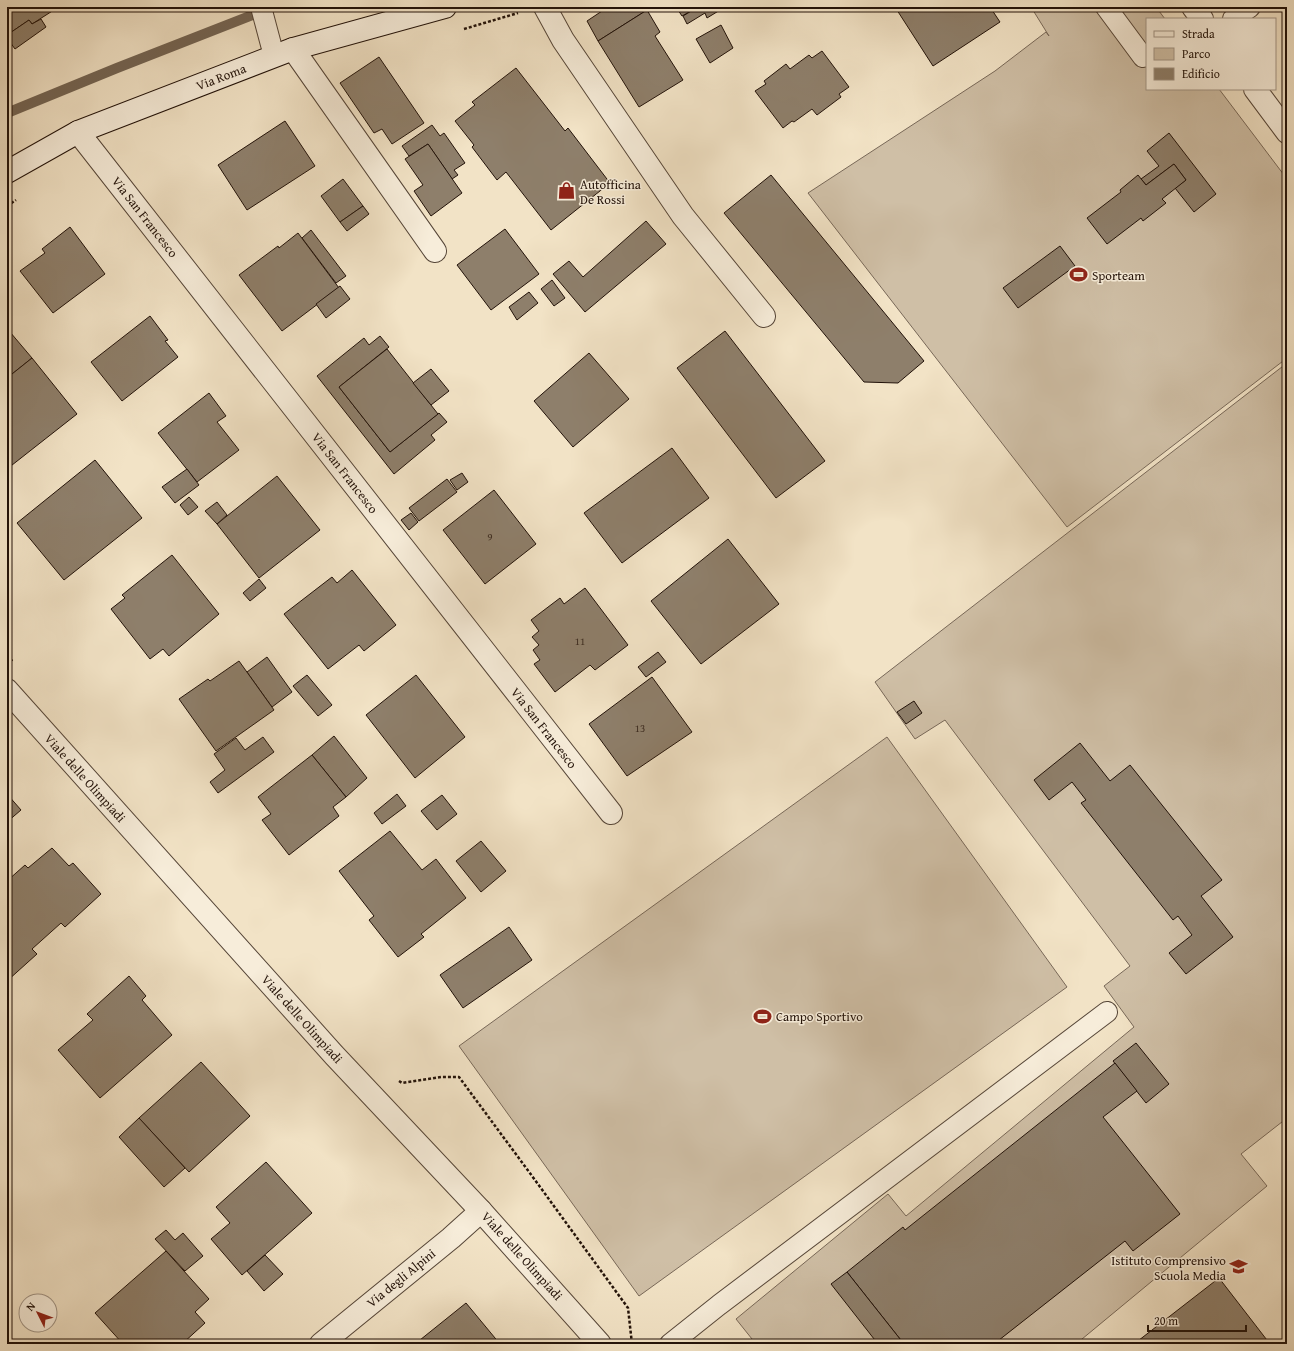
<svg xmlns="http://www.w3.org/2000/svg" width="1294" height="1351" viewBox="0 0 1294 1351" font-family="'Gentium Book Plus',serif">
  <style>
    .green { fill: #cfbfa6; stroke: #786858 }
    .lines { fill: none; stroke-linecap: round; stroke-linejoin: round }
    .stream { stroke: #746554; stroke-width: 10 }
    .building { fill: #8e7f6b; stroke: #221209 }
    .service-casing { stroke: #564638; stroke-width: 22 }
    .minor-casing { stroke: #564638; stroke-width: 24 }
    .secondary-casing { stroke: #221209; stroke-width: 24 }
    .path { stroke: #221209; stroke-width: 2.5; stroke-dasharray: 3 2; stroke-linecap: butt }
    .service { stroke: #f7edda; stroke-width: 20 }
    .minor { stroke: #f7edda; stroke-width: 22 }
    .secondary { stroke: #f7edda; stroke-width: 22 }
    .labels { text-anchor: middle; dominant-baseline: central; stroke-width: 3; stroke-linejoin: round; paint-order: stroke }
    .number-label { font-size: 11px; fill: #3d2d22 }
    .street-label { font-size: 13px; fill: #221209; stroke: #f7edda }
    .poi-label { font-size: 13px; fill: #221209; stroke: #f7edda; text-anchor: start }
  </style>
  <rect width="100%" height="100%" fill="#f2e3c6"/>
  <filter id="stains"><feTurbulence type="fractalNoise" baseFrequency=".005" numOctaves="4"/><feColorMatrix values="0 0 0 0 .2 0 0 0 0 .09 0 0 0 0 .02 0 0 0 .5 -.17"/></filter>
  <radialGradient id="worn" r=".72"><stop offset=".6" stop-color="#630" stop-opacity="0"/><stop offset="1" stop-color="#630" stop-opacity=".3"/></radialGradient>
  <g class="green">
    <path d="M 1031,7 L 1156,7 L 1165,19 L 1147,19 L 1147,89 L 1219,89 L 1287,179 L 1287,358 L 1067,527 L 808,193 L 995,71 L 1046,32 L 1049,36 Z"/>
    <path d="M 1287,363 L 1287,1118 L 1241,1154 L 1267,1186 L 1076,1344 L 756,1344 L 736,1319 L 888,1194 L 906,1216 L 1134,1027 L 1104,986 L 1130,966 L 945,720 L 915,739 L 875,682 Z"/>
    <path d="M 887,737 L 1067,987 L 639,1296 L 459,1046 Z"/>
  </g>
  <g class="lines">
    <path class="stream" d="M 7,113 L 117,68 L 273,7"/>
  </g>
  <g class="building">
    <path d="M 7,7 L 56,7 L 57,8 L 32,24 L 29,20 L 7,35 Z"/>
    <path d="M 608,7 L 645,7 L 647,10 L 598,41 L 587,21 Z"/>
    <path d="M 676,7 L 698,7 L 682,16 Z"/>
    <path d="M 698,7 L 725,7 L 707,18 L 705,13 L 687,24 L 683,16 Z"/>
    <path d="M 895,7 L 990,7 L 1000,22 L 933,66 Z"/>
    <path d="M 647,10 L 660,32 L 655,36 L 683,80 L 639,107 L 598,41 Z"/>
    <path d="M 41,19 L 46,27 L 15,49 L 7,38 L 7,35 L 29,20 L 32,24 Z"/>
    <path d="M 721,25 L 733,48 L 710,63 L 696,39 Z"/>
    <path d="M 822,51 L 849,87 L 839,94 L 841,97 L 817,115 L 812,109 L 794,122 L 792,121 L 783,128 L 755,91 L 766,84 L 764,81 L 786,64 L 790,69 L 809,55 L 812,58 Z"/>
    <path d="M 379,57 L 424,123 L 392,144 L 382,129 L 374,133 L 340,83 Z"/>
    <path d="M 516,68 L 565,131 L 568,128 L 610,183 L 551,230 L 506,172 L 497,180 L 472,147 L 474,145 L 455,121 L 475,105 L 472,102 Z"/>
    <path d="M 285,121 L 315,166 L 247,210 L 218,165 Z"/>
    <path d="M 432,125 L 440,136 L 444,133 L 465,163 L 454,170 L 458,175 L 452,179 L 428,144 L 409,156 L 402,146 Z"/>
    <path d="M 1169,133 L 1216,194 L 1194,212 L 1175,188 L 1186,180 L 1174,164 L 1146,185 L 1141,179 L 1159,166 L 1147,151 Z"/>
    <path d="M 428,144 L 462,193 L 431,216 L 414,191 L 423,185 L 405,159 Z"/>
    <path d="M 1174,164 L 1186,180 L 1162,199 L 1166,203 L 1143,221 L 1141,218 L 1107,244 L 1087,218 L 1121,192 L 1120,190 L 1138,175 L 1146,185 Z"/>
    <path d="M 771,175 L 924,361 L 898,383 L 864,382 L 724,213 Z"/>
    <path d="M 343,179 L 363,206 L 340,222 L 321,196 Z"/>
    <path d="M 363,206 L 369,214 L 347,231 L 340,222 Z"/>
    <path d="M 646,221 L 666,244 L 585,312 L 553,274 L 569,261 L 583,277 Z"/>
    <path d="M 70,227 L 105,274 L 53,313 L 20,271 L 45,253 L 42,249 Z"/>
    <path d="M 505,229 L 539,274 L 491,310 L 457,265 Z"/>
    <path d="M 311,230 L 346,276 L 336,283 L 302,238 Z"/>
    <path d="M 298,233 L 339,288 L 282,331 L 239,275 L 278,246 L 279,248 Z"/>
    <path d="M 1060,246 L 1075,266 L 1018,308 L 1003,288 Z"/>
    <path d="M 552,280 L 565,298 L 554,306 L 541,289 Z"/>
    <path d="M 340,286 L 350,299 L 326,318 L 316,304 Z"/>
    <path d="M 529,292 L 538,303 L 517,320 L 509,307 Z"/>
    <path d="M 150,316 L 168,340 L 165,341 L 178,357 L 122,401 L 91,362 Z"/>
    <path d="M 725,331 L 825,461 L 776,498 L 677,368 Z"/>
    <path d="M 10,332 L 32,358 L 7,378 L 7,335 Z"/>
    <path d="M 380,336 L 389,347 L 339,387 L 390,452 L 439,413 L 447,422 L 431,435 L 435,440 L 394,474 L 317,376 L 364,338 L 369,345 Z"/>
    <path d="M 387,349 L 438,414 L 390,452 L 339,387 Z"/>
    <path d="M 589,353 L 629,399 L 573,447 L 534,401 Z"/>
    <path d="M 32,358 L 77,414 L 7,469 L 7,378 Z"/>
    <path d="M 431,369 L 449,391 L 431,405 L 413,383 Z"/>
    <path d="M 209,393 L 226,416 L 217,422 L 239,450 L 197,482 L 158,433 Z"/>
    <path d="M 672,448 L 709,498 L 622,563 L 584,513 Z"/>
    <path d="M 95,460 L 142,518 L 64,580 L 17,523 Z"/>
    <path d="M 187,469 L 199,485 L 175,503 L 162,487 Z"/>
    <path d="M 462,473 L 468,482 L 457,490 L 450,480 Z"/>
    <path d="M 277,476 L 320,530 L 259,578 L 217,524 Z"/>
    <path d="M 447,479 L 457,492 L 419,521 L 409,508 Z"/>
    <path d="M 494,490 L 536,544 L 485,584 L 443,530 Z"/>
    <path d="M 189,497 L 198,507 L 188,515 L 180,505 Z"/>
    <path d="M 217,502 L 227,515 L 217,524 L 205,511 Z"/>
    <path d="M 411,513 L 418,522 L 409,530 L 401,520 Z"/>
    <path d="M 728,539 L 779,604 L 701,664 L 651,601 Z"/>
    <path d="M 172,555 L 219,614 L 169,656 L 163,649 L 150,659 L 111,609 L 125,598 L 122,595 Z"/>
    <path d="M 352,570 L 396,625 L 364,651 L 359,645 L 328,669 L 284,614 L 332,577 L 337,583 Z"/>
    <path d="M 259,579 L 266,588 L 250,601 L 243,593 Z"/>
    <path d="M 585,588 L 628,645 L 595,670 L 590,665 L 555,692 L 534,664 L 540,660 L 533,650 L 539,645 L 532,637 L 539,631 L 531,620 L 560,598 L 564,604 Z"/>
    <path d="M 658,652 L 666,662 L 646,677 L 638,667 Z"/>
    <path d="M 267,657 L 292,692 L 272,707 L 247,672 Z"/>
    <path d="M 239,661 L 274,710 L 216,751 L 179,699 L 208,679 L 210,681 Z"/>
    <path d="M 307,675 L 332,705 L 318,716 L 293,686 Z"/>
    <path d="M 416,675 L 465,737 L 415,778 L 366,715 Z"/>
    <path d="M 652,677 L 692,732 L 627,776 L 589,724 Z"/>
    <path d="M 914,701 L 922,713 L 906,724 L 897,712 Z"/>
    <path d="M 334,736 L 367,778 L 346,797 L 312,755 Z"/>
    <path d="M 263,737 L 274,752 L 218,793 L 210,782 L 225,770 L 214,754 L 236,738 L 245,750 Z"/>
    <path d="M 1080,743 L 1110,781 L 1130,765 L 1222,880 L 1201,896 L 1233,937 L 1186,974 L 1169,953 L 1192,935 L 1178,916 L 1173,920 L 1081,803 L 1086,800 L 1072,782 L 1049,800 L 1034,780 Z"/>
    <path d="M 312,755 L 346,797 L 333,807 L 339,816 L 289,855 L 262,820 L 271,814 L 258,797 Z"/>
    <path d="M 7,794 L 21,810 L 7,822 Z"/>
    <path d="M 397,794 L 406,806 L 382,824 L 374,813 Z"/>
    <path d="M 442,795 L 457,814 L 437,830 L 421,811 Z"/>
    <path d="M 390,831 L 422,870 L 436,859 L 466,898 L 421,934 L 424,937 L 398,957 L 369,920 L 374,916 L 339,871 Z"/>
    <path d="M 481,841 L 506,871 L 481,892 L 456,861 Z"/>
    <path d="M 52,848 L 69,866 L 73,863 L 101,894 L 65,927 L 61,923 L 32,949 L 37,954 L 7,981 L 7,881 L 25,865 L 28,868 Z"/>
    <path d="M 509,927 L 532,960 L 463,1008 L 440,975 Z"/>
    <path d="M 129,976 L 146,996 L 142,1000 L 172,1035 L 100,1098 L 58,1050 L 93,1020 L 87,1014 Z"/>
    <path d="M 1136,1043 L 1169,1084 L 1146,1103 L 1113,1061 Z"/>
    <path d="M 201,1062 L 250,1116 L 189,1172 L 139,1118 Z"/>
    <path d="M 1115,1063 L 1137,1091 L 1103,1117 L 1180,1214 L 1133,1251 L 1125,1241 L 994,1344 L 904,1344 L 847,1272 L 903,1227 L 905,1230 Z"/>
    <path d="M 139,1118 L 185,1168 L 164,1187 L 119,1137 Z"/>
    <path d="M 266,1162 L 312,1213 L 242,1275 L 211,1239 L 230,1223 L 216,1207 Z"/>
    <path d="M 166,1230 L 175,1240 L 183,1233 L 203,1256 L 185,1271 L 155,1239 Z"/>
    <path d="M 166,1251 L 209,1299 L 195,1312 L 205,1323 L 182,1344 L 123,1344 L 95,1313 Z"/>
    <path d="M 265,1255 L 283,1274 L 264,1291 L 247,1271 Z"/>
    <path d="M 847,1272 L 904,1344 L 878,1344 L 831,1284 Z"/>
    <path d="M 1219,1278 L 1270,1344 L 1134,1344 Z"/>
    <path d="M 466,1303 L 500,1344 L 415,1344 Z"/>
  </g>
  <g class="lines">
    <defs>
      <g id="service">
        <path d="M 261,7 L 274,56"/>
        <path d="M 1106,7 L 1143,57"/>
        <path d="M 1233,19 L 1250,7"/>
        <path d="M 670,1344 L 719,1305 L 1107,1012"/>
      </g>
      <g id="minor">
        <path d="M 545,7 L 563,40 L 683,216 L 764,316"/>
        <path d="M 1193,7 L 1202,19"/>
        <path d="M 293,49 L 435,251"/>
        <path d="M 1255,89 L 1287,132"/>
        <path d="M 78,132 L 611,813"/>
        <path d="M 7,690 L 334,1055 L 481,1211 L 600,1344"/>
        <path d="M 321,1344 L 451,1238 L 481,1211"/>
      </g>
      <path id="secondary" d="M 7,172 L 78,132 L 293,49 L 445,7"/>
    </defs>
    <use href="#service" class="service-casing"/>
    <use href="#minor" class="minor-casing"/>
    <use href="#secondary" class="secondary-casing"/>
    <g class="path">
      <path d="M 464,29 L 518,13"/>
      <path d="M 7,206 L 16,200"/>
      <path d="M 7,655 L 13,662"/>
      <path d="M 399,1081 L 402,1083 L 441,1077 L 459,1077 L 535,1180 L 628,1308 L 632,1344"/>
    </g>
    <use href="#service" class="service"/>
    <use href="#minor" class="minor"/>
    <use href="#secondary" class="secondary"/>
  </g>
  <defs>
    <symbol id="shop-bare" viewBox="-9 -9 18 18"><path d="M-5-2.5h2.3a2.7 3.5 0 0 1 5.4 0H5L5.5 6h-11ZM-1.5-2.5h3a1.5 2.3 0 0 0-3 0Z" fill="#8f2418" stroke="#f7edda" stroke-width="2.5" paint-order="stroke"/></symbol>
    <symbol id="stadium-bare" viewBox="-9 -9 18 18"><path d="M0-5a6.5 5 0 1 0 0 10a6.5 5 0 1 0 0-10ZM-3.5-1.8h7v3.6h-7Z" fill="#8f2418" stroke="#f7edda" stroke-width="2.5" paint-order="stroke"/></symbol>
    <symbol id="school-bare" viewBox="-9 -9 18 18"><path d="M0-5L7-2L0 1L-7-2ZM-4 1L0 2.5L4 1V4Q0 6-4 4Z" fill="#8f2418" stroke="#f7edda" stroke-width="2.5" paint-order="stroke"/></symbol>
  </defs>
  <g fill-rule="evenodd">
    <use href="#shop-bare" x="554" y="178" width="25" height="25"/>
    <use href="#stadium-bare" x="1066" y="262" width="25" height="25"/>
    <use href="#stadium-bare" x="750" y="1004" width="25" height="25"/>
    <use href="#school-bare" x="1226" y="1254" width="25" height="25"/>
  </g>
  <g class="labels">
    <g class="number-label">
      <text x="490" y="537">9</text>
      <text x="580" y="641">11</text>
      <text x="640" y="728">13</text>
    </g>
    <g class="street-label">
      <text transform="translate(221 77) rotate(-21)">Via Roma</text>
      <text transform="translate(145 217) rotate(52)">Via San Francesco</text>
      <text transform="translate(345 473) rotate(52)">Via San Francesco</text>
      <text transform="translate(544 728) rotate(52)">Via San Francesco</text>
      <text transform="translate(85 778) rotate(48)">Viale delle Olimpiadi</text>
      <text transform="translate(302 1019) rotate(48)">Viale delle Olimpiadi</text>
      <text transform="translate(522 1256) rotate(48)">Viale delle Olimpiadi</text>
      <text transform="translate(401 1278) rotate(-39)">Via degli Alpini</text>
    </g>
    <g class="poi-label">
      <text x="580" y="184">Autofficina<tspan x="580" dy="15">De Rossi</tspan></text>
      <text x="1092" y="275">Sporteam</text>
      <text x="776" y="1016">Campo Sportivo</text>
      <text x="1226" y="1260" text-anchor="end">Istituto Comprensivo<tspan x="1226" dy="15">Scuola Media</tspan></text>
    </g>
  </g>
  <rect width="1294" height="1351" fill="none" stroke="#f2e3c6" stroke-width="24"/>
  <rect x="8" y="8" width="1278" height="1335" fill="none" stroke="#221209" stroke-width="2"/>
  <rect x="12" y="12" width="1270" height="1327" fill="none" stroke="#221209"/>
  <rect x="1146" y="18" width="130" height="72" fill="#f7edda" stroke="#a29586"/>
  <rect x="1154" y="31" width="20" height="6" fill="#f7edda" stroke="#a29586"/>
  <text x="1182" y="38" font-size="12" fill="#221209">Strada</text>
  <rect x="1154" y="48" width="20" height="12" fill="#cfbfa6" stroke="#a29586"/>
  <text x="1182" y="58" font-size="12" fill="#221209">Parco</text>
  <rect x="1154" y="68" width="20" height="12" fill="#8e7f6b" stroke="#a29586"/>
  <text x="1182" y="78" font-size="12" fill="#221209">Edificio</text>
  <g transform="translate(38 1313) rotate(312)"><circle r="19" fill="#f7edda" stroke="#a29586"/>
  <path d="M0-3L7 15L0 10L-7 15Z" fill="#8f2418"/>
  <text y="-6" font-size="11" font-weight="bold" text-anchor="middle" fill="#221209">N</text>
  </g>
  <path d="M1148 1325v6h98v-6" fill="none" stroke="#221209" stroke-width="2"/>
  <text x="1154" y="1325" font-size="12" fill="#221209" stroke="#f7edda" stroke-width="3" paint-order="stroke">20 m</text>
  <rect width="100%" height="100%" filter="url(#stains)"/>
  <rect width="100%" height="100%" fill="url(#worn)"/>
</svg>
